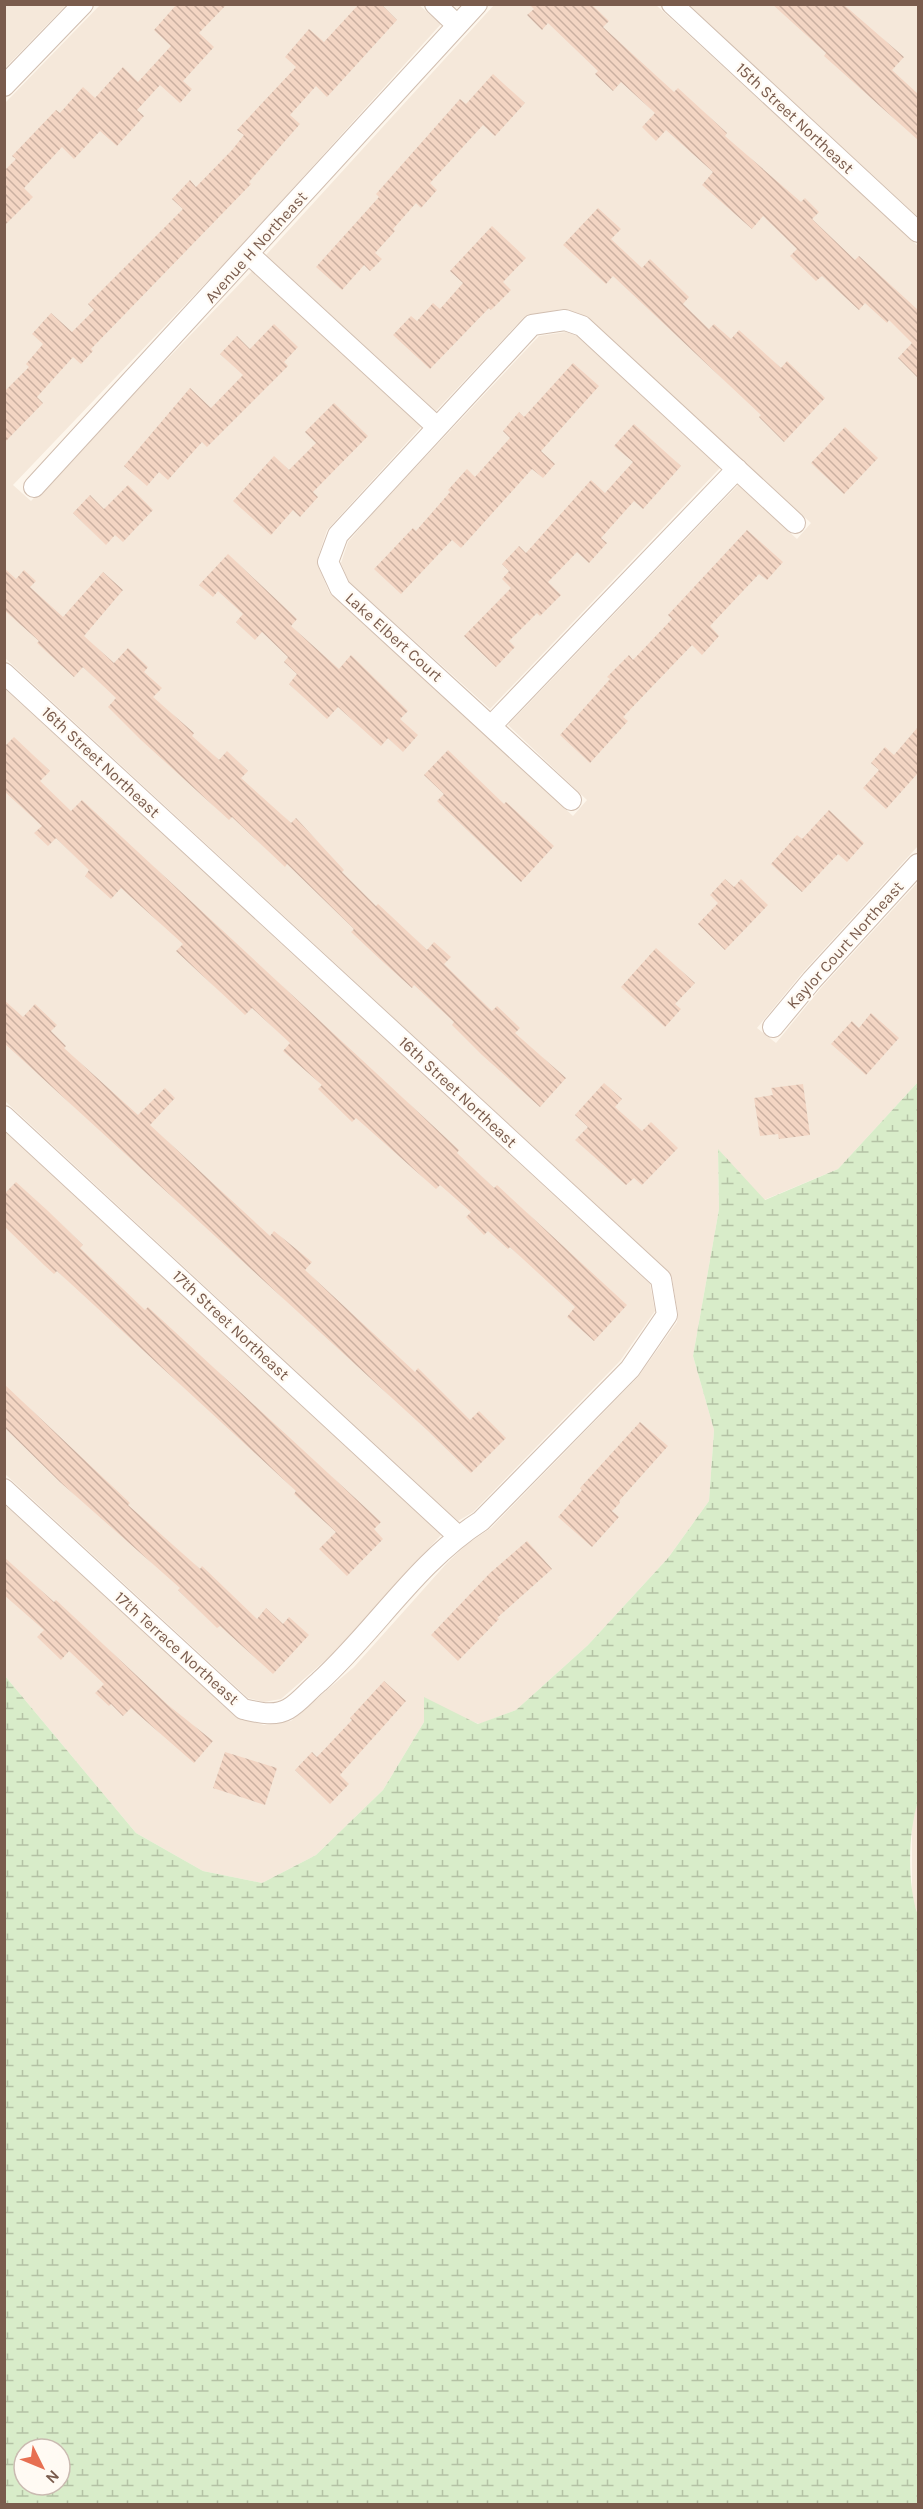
<svg xmlns="http://www.w3.org/2000/svg" width="923" height="2509" viewBox="0 0 923 2509" font-family="Karla,sans-serif">
  <style>
    .residential { fill: #f5e8da }
    .wetland { fill: url(#wetland-marsh); fill-rule: evenodd }
    .building { fill: url(#building-back-hatch) }
    .lines { fill: none; stroke-linecap: round; stroke-linejoin: round }
    .street-casing { stroke: #d1beb0; stroke-width: 22 }
    .street { stroke: #fff; stroke-width: 20 }
    .labels { text-anchor: middle; dominant-baseline: central; stroke-width: 4.5; stroke-linejoin: round; paint-order: stroke }
    .street-label { font-size: 16px; fill: #7a5c4d; stroke: #fffaf3 }
  </style>
  <defs>
    <pattern id="wetland-marsh" width="20" height="14" patternUnits="userSpaceOnUse" patternTransform="scale(1.5)"><rect width="20" height="14" fill="#d8ecc9"/><path d="M1 5h8M5 5V1M11 12h8M15 12V8" fill="none" stroke="#b4c2a5"/></pattern>
    <pattern id="building-back-hatch" width="6" height="6" patternUnits="userSpaceOnUse" patternTransform="scale(1.5)"><rect width="6" height="6" fill="#f3d5c3"/><path d="M-1 5l2 2M0 0l6 6M5-1l2 2" fill="none" stroke="#cab0a1"/></pattern>
  </defs>
  <rect width="100%" height="100%" fill="#fdf6ec"/>
  <g class="residential">
    <path d="M 5,4 L 66,5 L 5,68 L 4,5 Z"/>
    <path d="M 100,5 L 419,5 L 441,24 L 241,246 L 13,485 L 31,501 L 252,271 L 421,427 L 327,530 L 318,557 L 318,566 L 329,592 L 573,816 L 587,800 L 508,725 L 738,485 L 797,539 L 811,523 L 585,316 L 562,309 L 524,317 L 436,411 L 266,255 L 494,5 L 656,5 L 918,246 L 918,846 L 803,972 L 757,1028 L 776,1043 L 821,988 L 918,882 L 918,1082 L 838,1169 L 764,1200 L 718,1150 L 719,1209 L 693,1356 L 714,1430 L 709,1501 L 668,1558 L 588,1645 L 516,1710 L 479,1724 L 456,1715 L 424,1722 L 383,1790 L 316,1855 L 262,1883 L 203,1871 L 136,1833 L 5,1676 L 4,1504 L 236,1717 L 264,1725 L 291,1721 L 354,1667 L 447,1563 L 466,1545 L 491,1528 L 638,1377 L 677,1322 L 678,1314 L 672,1278 L 668,1271 L 5,658 L 5,103 Z"/>
    <path d="M 688,5 L 918,5 L 918,217 Z"/>
    <path d="M 566,332 L 577,336 L 720,468 L 490,709 L 349,582 L 341,563 L 348,542 L 374,512 L 539,336 Z"/>
    <path d="M 4,688 L 650,1284 L 655,1311 L 620,1361 L 473,1512 L 458,1521 L 5,1101 Z"/>
    <path d="M 4,1130 L 441,1535 L 337,1650 L 281,1699 L 264,1702 L 248,1698 L 5,1474 Z"/>
    <path d="M 918,1802 L 918,1914 L 912,1898 L 912,1818 Z"/>
  </g>
  <path class="wetland" d="M 918,1082 L 918,1802 C 908,1831 907,1886 918,1915 L 918,2504 L 5,2504 L 5,1676 L 136,1833 L 203,1871 L 262,1883 L 316,1855 L 383,1790 L 424,1722 L 424,1697 L 478,1724 L 516,1710 L 588,1645 L 668,1558 L 709,1501 L 714,1430 L 693,1356 L 719,1209 L 718,1149 L 765,1200 L 838,1169 ZM 24,2449 L 60,2449 L 60,2485 L 24,2485 Z"/>
  <g class="building">
    <path d="M 177,4 L 227,4 L 199,33 L 214,47 L 183,81 L 192,89 L 180,103 L 160,85 L 137,110 L 144,116 L 117,146 L 100,131 L 74,159 L 62,147 L 24,188 L 33,197 L 4,226 L 4,171 L 16,159 L 12,156 L 56,110 L 60,113 L 83,87 L 95,98 L 123,67 L 138,82 L 171,46 L 154,30 Z"/>
    <path d="M 359,4 L 381,4 L 397,20 L 327,97 L 316,86 L 290,115 L 300,124 L 249,182 L 251,184 L 91,349 L 93,351 L 81,364 L 73,357 L 37,397 L 43,403 L 4,443 L 4,392 L 29,367 L 26,364 L 43,344 L 32,334 L 51,313 L 72,332 L 94,310 L 88,304 L 183,209 L 172,199 L 190,180 L 196,187 L 232,150 L 244,135 L 237,130 L 296,67 L 285,57 L 309,29 L 324,42 Z"/>
    <path d="M 529,4 L 591,4 L 609,21 L 603,27 L 674,92 L 678,88 L 727,133 L 725,136 L 801,202 L 805,198 L 819,212 L 812,219 L 855,260 L 859,256 L 918,310 L 918,378 L 898,358 L 912,343 L 889,320 L 887,323 L 865,303 L 859,310 L 822,276 L 816,281 L 790,256 L 797,249 L 763,216 L 752,229 L 702,185 L 713,172 L 666,130 L 656,141 L 642,127 L 655,113 L 621,82 L 613,91 L 595,74 L 598,71 L 548,23 L 542,30 L 527,15 L 534,9 Z"/>
    <path d="M 772,4 L 843,4 L 904,57 L 892,70 L 918,94 L 918,140 L 824,56 L 826,53 Z"/>
    <path d="M 493,74 L 525,103 L 495,136 L 483,125 L 430,183 L 437,190 L 421,208 L 416,203 L 393,229 L 395,231 L 375,253 L 382,259 L 370,271 L 364,265 L 342,290 L 316,267 L 379,197 L 376,194 L 460,99 L 466,104 Z"/>
    <path d="M 598,208 L 621,229 L 611,239 L 642,268 L 650,259 L 689,297 L 683,304 L 709,329 L 714,324 L 731,339 L 739,330 L 781,368 L 787,361 L 825,398 L 784,442 L 759,417 L 761,415 L 613,276 L 606,284 L 563,245 Z"/>
    <path d="M 492,226 L 526,258 L 503,282 L 511,290 L 491,310 L 489,308 L 430,369 L 393,335 L 411,316 L 417,321 L 433,303 L 440,309 L 463,283 L 450,271 Z"/>
    <path d="M 274,324 L 298,347 L 284,362 L 288,366 L 207,447 L 202,442 L 168,480 L 159,472 L 147,486 L 124,466 L 190,388 L 211,408 L 243,375 L 220,354 L 237,336 L 250,349 Z"/>
    <path d="M 573,363 L 599,386 L 541,451 L 555,464 L 543,478 L 532,469 L 461,548 L 452,540 L 401,594 L 374,569 L 413,528 L 416,531 L 450,492 L 448,490 L 467,469 L 475,477 L 510,438 L 503,431 L 519,412 L 524,417 Z"/>
    <path d="M 334,403 L 368,436 L 313,492 L 318,497 L 300,517 L 293,510 L 271,535 L 233,501 L 274,456 L 289,470 L 316,443 L 305,432 Z"/>
    <path d="M 634,424 L 681,466 L 643,509 L 634,501 L 601,538 L 607,543 L 589,563 L 577,552 L 548,582 L 561,595 L 540,616 L 537,613 L 509,641 L 515,647 L 496,667 L 464,636 L 511,588 L 502,579 L 509,571 L 502,564 L 519,546 L 526,553 L 591,480 L 605,493 L 633,462 L 614,446 Z"/>
    <path d="M 845,427 L 878,458 L 844,494 L 811,463 Z"/>
    <path d="M 128,485 L 153,510 L 123,542 L 115,535 L 106,545 L 73,513 L 90,495 L 104,509 Z"/>
    <path d="M 747,530 L 783,562 L 767,580 L 759,574 L 710,626 L 719,636 L 702,655 L 692,645 L 623,717 L 628,721 L 590,763 L 560,735 L 610,679 L 607,677 L 629,655 L 633,660 L 672,619 L 668,615 Z"/>
    <path d="M 228,554 L 297,619 L 291,626 L 339,669 L 351,655 L 408,711 L 400,719 L 418,735 L 403,752 L 388,738 L 381,746 L 338,707 L 327,719 L 289,684 L 297,674 L 284,662 L 288,657 L 262,632 L 255,640 L 236,622 L 243,614 L 218,591 L 213,597 L 199,585 Z"/>
    <path d="M 4,568 L 16,579 L 24,570 L 36,581 L 30,587 L 63,617 L 103,572 L 123,590 L 84,636 L 114,663 L 128,648 L 148,667 L 144,672 L 162,688 L 153,697 L 194,733 L 192,736 L 219,760 L 227,751 L 248,771 L 241,778 L 291,823 L 296,818 L 344,870 L 342,872 L 376,906 L 378,904 L 391,916 L 427,950 L 434,942 L 451,957 L 444,964 L 492,1011 L 497,1006 L 520,1028 L 515,1033 L 566,1078 L 540,1107 L 482,1055 L 452,1025 L 454,1022 L 414,985 L 412,988 L 383,962 L 351,932 L 354,929 L 287,864 L 285,867 L 232,817 L 229,820 L 141,740 L 108,707 L 116,698 L 83,667 L 74,677 L 37,643 L 39,641 L 4,610 Z"/>
    <path d="M 918,727 L 918,773 L 886,809 L 863,788 L 879,770 L 871,763 L 885,747 L 894,755 Z"/>
    <path d="M 14,737 L 50,771 L 40,781 L 71,811 L 82,800 L 459,1150 L 457,1153 L 494,1188 L 497,1185 L 627,1305 L 594,1341 L 567,1317 L 575,1307 L 510,1247 L 508,1249 L 488,1231 L 484,1235 L 466,1217 L 471,1212 L 440,1185 L 436,1189 L 356,1118 L 352,1122 L 318,1089 L 322,1085 L 283,1051 L 290,1043 L 252,1008 L 245,1015 L 176,951 L 183,944 L 121,888 L 111,899 L 85,876 L 89,870 L 56,838 L 48,846 L 34,833 L 42,826 L 4,791 L 4,747 Z"/>
    <path d="M 448,750 L 504,804 L 506,802 L 554,846 L 521,882 L 437,801 L 444,794 L 424,775 Z"/>
    <path d="M 829,810 L 864,843 L 847,862 L 838,854 L 802,892 L 771,864 L 797,835 L 802,839 Z"/>
    <path d="M 725,879 L 734,887 L 741,879 L 768,905 L 725,950 L 698,924 L 718,903 L 710,895 Z"/>
    <path d="M 656,948 L 695,983 L 675,1004 L 681,1009 L 665,1027 L 621,987 Z"/>
    <path d="M 4,1000 L 23,1017 L 35,1004 L 57,1025 L 51,1031 L 66,1046 L 64,1048 L 138,1115 L 165,1088 L 175,1098 L 150,1125 L 270,1236 L 274,1231 L 312,1262 L 305,1270 L 415,1372 L 418,1368 L 470,1420 L 479,1411 L 506,1438 L 471,1473 L 428,1431 L 4,1043 Z"/>
    <path d="M 871,1013 L 899,1038 L 866,1075 L 831,1044 L 852,1021 L 859,1028 Z"/>
    <path d="M 604,1083 L 622,1099 L 615,1107 L 642,1131 L 651,1122 L 678,1148 L 642,1185 L 634,1178 L 626,1185 L 575,1140 L 588,1127 L 575,1115 Z"/>
    <path d="M 803,1084 L 810,1135 L 779,1139 L 778,1134 L 760,1136 L 754,1098 L 773,1095 L 771,1088 Z"/>
    <path d="M 16,1182 L 48,1211 L 83,1245 L 80,1248 L 145,1310 L 148,1307 L 381,1522 L 374,1529 L 383,1539 L 347,1576 L 319,1549 L 336,1532 L 294,1494 L 296,1491 L 57,1271 L 54,1274 L 44,1265 L 4,1226 L 4,1194 Z"/>
    <path d="M 4,1384 L 130,1503 L 128,1505 L 200,1569 L 202,1566 L 257,1619 L 266,1608 L 283,1624 L 289,1617 L 309,1635 L 273,1674 L 220,1626 L 217,1628 L 178,1590 L 180,1588 L 60,1482 L 4,1427 Z"/>
    <path d="M 640,1422 L 668,1446 L 619,1501 L 620,1503 L 612,1511 L 619,1517 L 592,1547 L 558,1517 L 582,1490 L 580,1488 Z"/>
    <path d="M 527,1541 L 552,1569 L 497,1618 L 499,1619 L 458,1661 L 431,1635 L 490,1573 Z"/>
    <path d="M 4,1557 L 54,1602 L 56,1600 L 168,1705 L 213,1741 L 194,1763 L 131,1708 L 123,1716 L 111,1704 L 109,1706 L 95,1693 L 104,1684 L 69,1651 L 61,1660 L 37,1637 L 44,1630 L 4,1595 Z"/>
    <path d="M 384,1681 L 406,1701 L 340,1775 L 349,1784 L 330,1804 L 295,1770 L 312,1752 L 317,1757 L 352,1720 L 350,1718 Z"/>
    <path d="M 225,1752 L 277,1768 L 265,1805 L 213,1788 Z"/>
  </g>
  <g class="lines">
    <defs>
      <g id="street">
        <path d="M 435,4 L 457,25"/>
        <path d="M 672,4 L 918,232"/>
        <path d="M 4,86 L 83,4"/>
        <path d="M 250,255 L 437,427"/>
        <path d="M 34,487 L 477,4"/>
        <path d="M 4,673 L 661,1279 L 667,1315 L 630,1369 L 481,1521 C 417,1562 375,1631 319,1682 C 309,1690 299,1703 288,1709 C 274,1717 257,1712 243,1709 L 4,1489"/>
        <path d="M 492,725 L 737,469"/>
        <path d="M 571,800 L 340,588 L 328,562 L 338,535 L 532,325 L 565,320 L 582,326 L 795,523"/>
        <path d="M 773,1027 L 812,980 L 918,864"/>
        <path d="M 4,1116 L 458,1536"/>
      </g>
    </defs>
    <use href="#street" class="street-casing"/>
    <use href="#street" class="street"/>
  </g>
  <g class="labels">
    <g class="street-label">
      <text transform="translate(795 118) rotate(43)">15th Street Northeast</text>
      <text transform="translate(256 247) rotate(-48)">Avenue H Northeast</text>
      <text transform="translate(394 637) rotate(42)">Lake Elbert Court</text>
      <text transform="translate(101 762) rotate(43)">16th Street Northeast</text>
      <text transform="translate(845 945) rotate(-48)">Kaylor Court Northeast</text>
      <text transform="translate(458 1092) rotate(43)">16th Street Northeast</text>
      <text transform="translate(231 1325) rotate(43)">17th Street Northeast</text>
      <text transform="translate(177 1648) rotate(42)">17th Terrace Northeast</text>
    </g>
  </g>
  <rect width="923" height="2509" fill="none" stroke="#7a5c4d" stroke-width="12"/>
  <g transform="translate(42 2467) rotate(133)"><circle r="28" fill="#fffaf3" stroke="#cabbb1" stroke-width="1.5"/>
  <path d="M0-4.5L10 22L0 15L-10 22Z" fill="#e76f51"/>
  <text y="-9" font-size="16" font-weight="bold" text-anchor="middle" fill="#7a5c4d">N</text>
  </g>
</svg>
